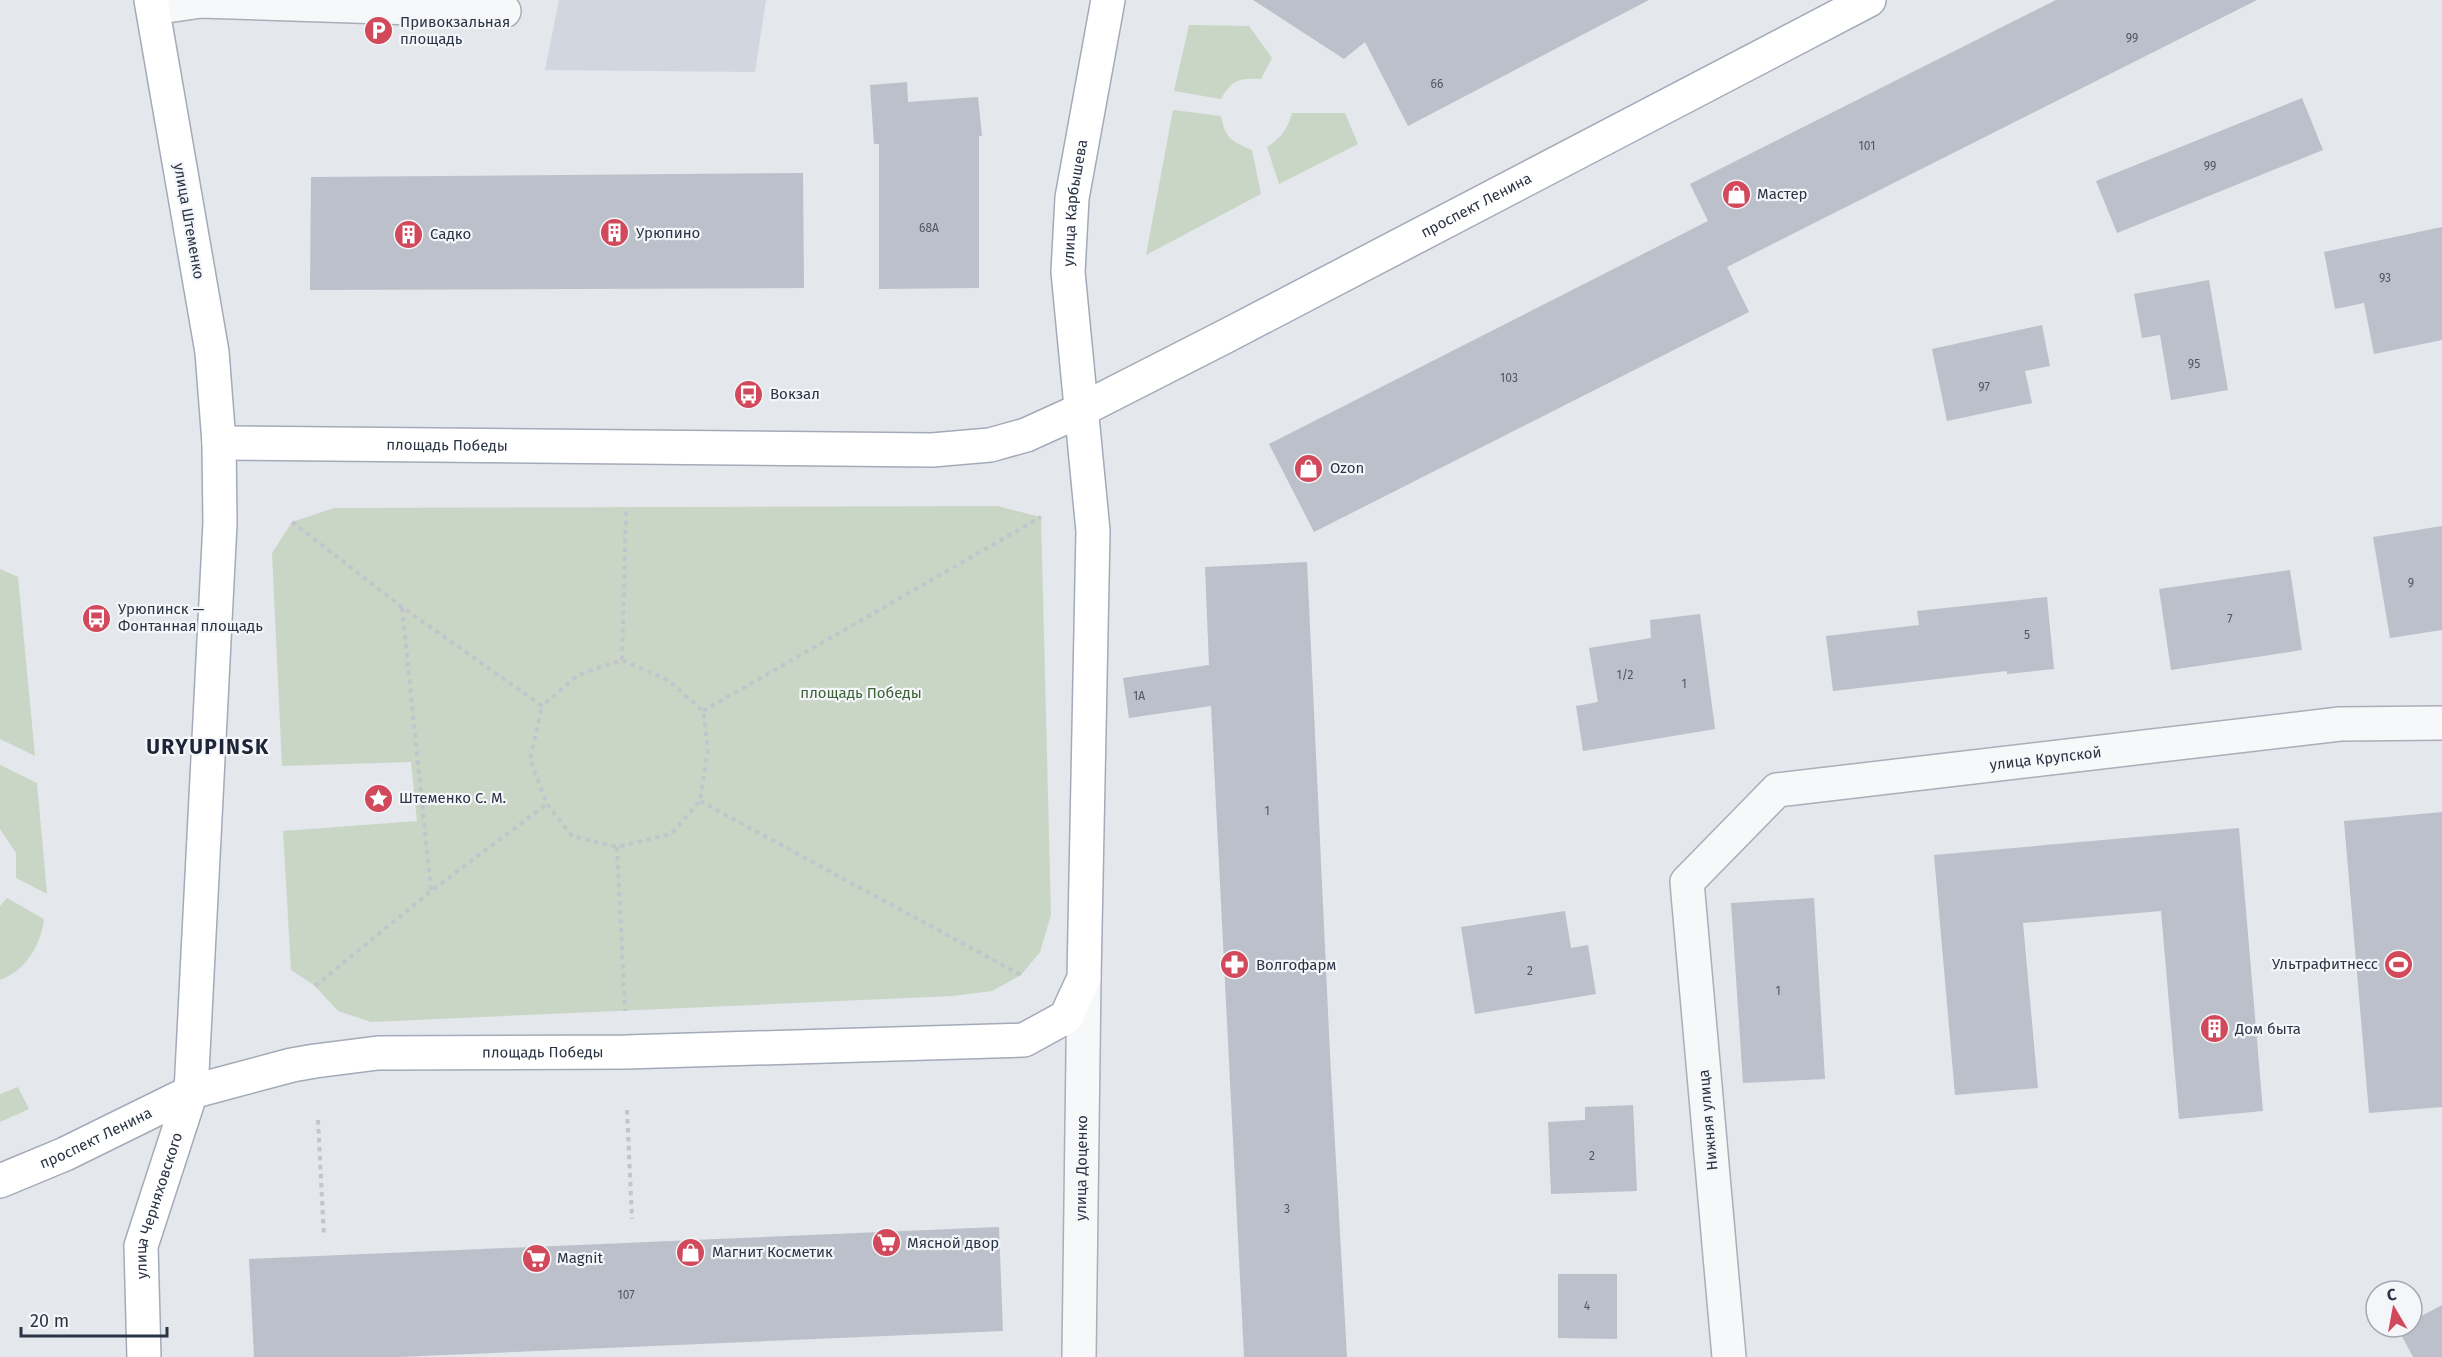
<svg xmlns="http://www.w3.org/2000/svg" width="2442" height="1357" viewBox="0 0 2442 1357" font-family="'Fira Sans',sans-serif">
  <style>
    .built { fill: #d2d6de }
    .green { fill: #c9d6c5 }
    .building { fill: #bbc0ca }
    .lines { fill: none; stroke-linecap: round; stroke-linejoin: round }
    .minor-casing { stroke: #a9aeb7; stroke-width: 36 }
    .major-casing { stroke: #a3abb8; stroke-width: 36 }
    .path { stroke: #c2c5cb; stroke-width: 4; stroke-dasharray: 4.5 4.5; stroke-linecap: butt }
    .minor { stroke: #f7f8fa; stroke-width: 33 }
    .major { stroke: #fff; stroke-width: 33 }
    .labels { text-anchor: middle; dominant-baseline: central; stroke-width: 4.5; stroke-linejoin: round; paint-order: stroke }
    .number-label { font-size: 12px; fill: #4f5766 }
    .poi-label { font-size: 15px; fill: #2b3445; stroke: #f4f6f9; text-anchor: start }
    .street-label { font-size: 15px; fill: #2b3445; stroke: #f4f6f9 }
    .park-label { font-size: 15px; fill: #3f6138; stroke: #f4f6f9 }
    .district-label { font-size: 21px; font-weight: bold; letter-spacing: 1.5px; fill: #1d2536; stroke: #f4f6f9 }
  </style>
  <rect width="100%" height="100%" fill="#e4e7ec"/>
  <path class="built" d="M 559,0 L 766,0 L 755,72 L 545,70 Z"/>
  <g class="green">
    <path d="M 1189,25 L 1249,26 L 1272,58 L 1261,79 C 1239,78 1232,80 1221,99 L 1174,91 Z"/>
    <path d="M 1173,110 L 1221,116 C 1225,138 1232,142 1252,150 L 1261,194 L 1146,255 Z"/>
    <path d="M 1292,113 L 1345,113 L 1358,144 L 1279,184 L 1267,147 C 1281,138 1287,130 1292,113 Z"/>
    <path d="M 997,506 L 1041,517 L 1051,915 L 1040,952 L 1021,975 L 992,991 L 952,996 L 371,1022 L 338,1011 L 315,986 L 291,970 L 283,831 L 417,821 L 411,762 L 282,766 L 272,553 L 292,522 L 334,508 Z"/>
    <path d="M 0,569 L 18,577 L 35,756 L 0,739 Z"/>
    <path d="M 0,765 L 37,783 L 47,894 L 16,878 L 16,853 L 0,829 Z"/>
    <path d="M 7,898 L 44,919 C 41,945 26,970 0,980 L 0,906 Z"/>
    <path d="M 18,1087 L 29,1109 L 0,1122 L 0,1094 Z"/>
  </g>
  <g class="building">
    <path d="M 1253,0 L 1649,0 L 1408,126 L 1365,42 L 1344,59 Z"/>
    <path d="M 2056,0 L 2257,0 L 1727,267 L 1749,312 L 1314,532 L 1269,444 L 1708,221 L 1690,184 Z"/>
    <path d="M 907,82 L 908,102 L 978,97 L 982,136 L 979,136 L 979,288 L 879,289 L 879,144 L 874,144 L 870,85 Z"/>
    <path d="M 2302,98 L 2323,150 L 2117,233 L 2096,181 Z"/>
    <path d="M 803,173 L 804,288 L 310,290 L 311,177 Z"/>
    <path d="M 2442,227 L 2442,340 L 2374,354 L 2364,303 L 2335,309 L 2324,252 Z"/>
    <path d="M 2209,280 L 2228,390 L 2171,400 L 2160,335 L 2142,338 L 2134,294 Z"/>
    <path d="M 2042,325 L 2050,366 L 2025,371 L 2032,403 L 1947,421 L 1932,349 Z"/>
    <path d="M 2442,526 L 2442,630 L 2390,638 L 2373,537 Z"/>
    <path d="M 1307,562 L 1330,1055 L 1347,1357 L 1244,1357 L 1211,706 L 1129,718 L 1123,678 L 1209,665 L 1205,567 Z"/>
    <path d="M 2290,570 L 2302,650 L 2171,670 L 2159,589 Z"/>
    <path d="M 2047,597 L 2054,669 L 2007,674 L 2007,671 L 1833,691 L 1826,636 L 1919,625 L 1917,611 Z"/>
    <path d="M 1700,614 L 1715,729 L 1583,751 L 1576,706 L 1598,702 L 1589,648 L 1651,638 L 1650,620 Z"/>
    <path d="M 2442,812 L 2442,1107 L 2369,1113 L 2344,821 Z"/>
    <path d="M 2239,828 L 2263,1111 L 2179,1119 L 2161,911 L 2023,923 L 2038,1088 L 1955,1095 L 1934,855 Z"/>
    <path d="M 1814,898 L 1825,1079 L 1743,1083 L 1731,903 Z"/>
    <path d="M 1565,911 L 1571,948 L 1588,945 L 1596,994 L 1475,1014 L 1461,927 Z"/>
    <path d="M 1633,1105 L 1637,1191 L 1551,1194 L 1548,1122 L 1585,1120 L 1585,1107 Z"/>
    <path d="M 999,1227 L 1003,1331 L 398,1357 L 254,1357 L 249,1259 Z"/>
    <path d="M 1558,1274 L 1617,1274 L 1617,1339 L 1558,1338 Z"/>
    <path d="M 2442,1305 L 2442,1357 L 2413,1357 L 2398,1329 L 2412,1327 L 2412,1321 Z"/>
  </g>
  <g class="lines">
    <defs>
      <g id="minor">
        <path d="M 153,8 L 201,1 L 504,11"/>
        <path id="s1" d="M 1079,1357 L 1084,978"/>
        <path id="s2" d="M 1729,1357 L 1687,882 L 1777,790 L 2340,724 L 2442,723"/>
      </g>
      <g id="major">
        <path id="s3" d="M 219,443 L 932,450 L 990,445 L 1026,435 L 1081,410 L 1228,335 L 1869,0"/>
        <path id="s4" d="M 0,1181 L 65,1154 L 191,1092 L 292,1065 L 315,1061 L 378,1053 L 626,1052 L 1024,1040 L 1066,1017 L 1084,978 L 1093,531 L 1068,272 L 1072,198 L 1108,0"/>
        <path id="s5" d="M 144,1357 L 141,1246 L 191,1092 L 220,523 L 219,443 L 212,352 L 151,0"/>
      </g>
    </defs>
    <use href="#minor" class="minor-casing"/>
    <use href="#major" class="major-casing"/>
    <g class="path">
      <path d="M 292,522 L 402,607 L 542,706 L 578,675 L 622,660 L 668,680 L 703,711 L 708,749 L 700,801 L 671,834 L 617,847 L 572,836 L 547,804 L 530,760 L 542,706"/>
      <path d="M 402,608 L 431,890"/>
      <path d="M 622,660 L 626,508"/>
      <path d="M 703,711 L 1041,517"/>
      <path d="M 700,801 L 1021,975"/>
      <path d="M 617,847 L 625,1011"/>
      <path d="M 315,986 L 431,891 L 547,804"/>
      <path d="M 627,1110 L 632,1219"/>
      <path d="M 318,1120 L 324,1237"/>
    </g>
    <use href="#minor" class="minor"/>
    <use href="#major" class="major"/>
  </g>
  <defs>
    <symbol id="parking-disc" viewBox="-11 -11 22 22"><circle r="9.5" fill="#d1495b" stroke="#f4f6f9"/><path d="M-3.5-5.5H1a3.5 3.5 0 0 1 0 7H-1V5.5H-3.5ZM-1-3.4V-.6H.8a1.4 1.4 0 0 0 0-2.8Z" fill="#fff"/></symbol>
    <symbol id="shop-disc" viewBox="-11 -11 22 22"><circle r="9.5" fill="#d1495b" stroke="#f4f6f9"/><path d="M-5-2.5h2.3a2.7 3.5 0 0 1 5.4 0H5L5.5 6h-11ZM-1.5-2.5h3a1.5 2.3 0 0 0-3 0Z" fill="#fff"/></symbol>
    <symbol id="building-disc" viewBox="-11 -11 22 22"><circle r="9.5" fill="#d1495b" stroke="#f4f6f9"/><path d="M-4-6H4V6H1V3H-1V6H-4ZM-2.5-4.3h1.7v1.8h-1.7ZM.8-4.3h1.7v1.8H.8ZM-2.5-1h1.7V.8h-1.7ZM.8-1h1.7V.8H.8Z" fill="#fff"/></symbol>
    <symbol id="bus-disc" viewBox="-11 -11 22 22"><circle r="9.5" fill="#d1495b" stroke="#f4f6f9"/><path d="M-5-6H5V4H4V6H2V4H-2V6H-4V4H-5ZM-3.5-4V0h7V-4ZM-3.5 1.2v1.5H-2V1.2ZM2 1.2v1.5H3.5V1.2Z" fill="#fff"/></symbol>
    <symbol id="sight-disc" viewBox="-11 -11 22 22"><circle r="9.5" fill="#d1495b" stroke="#f4f6f9"/><path d="M0-6L1.8-2.2L6-1.7L2.9 1.2L3.7 5.4L0 3.3L-3.7 5.4L-2.9 1.2L-6-1.7L-1.8-2.2Z" fill="#fff"/></symbol>
    <symbol id="stadium-disc" viewBox="-11 -11 22 22"><circle r="9.5" fill="#d1495b" stroke="#f4f6f9"/><path d="M0-5a6.5 5 0 1 0 0 10a6.5 5 0 1 0 0-10ZM-3.5-1.8h7v3.6h-7Z" fill="#fff"/></symbol>
    <symbol id="pharmacy-disc" viewBox="-11 -11 22 22"><circle r="9.5" fill="#d1495b" stroke="#f4f6f9"/><path d="M-2-6h4v4h4v4h-4v4h-4v-4h-4v-4h4Z" fill="#fff"/></symbol>
    <symbol id="supermarket-disc" viewBox="-11 -11 22 22"><circle r="9.5" fill="#d1495b" stroke="#f4f6f9"/><path d="M-6-5.5h2.5l.6 2H6L4.5 2H-2.5L-4.4-4H-6ZM-1.5 3.2a1.3 1.3 0 1 0 .1 0ZM3 3.2a1.3 1.3 0 1 0 .1 0Z" fill="#fff"/></symbol>
  </defs>
  <g fill-rule="evenodd">
    <use href="#parking-disc" x="362" y="14" width="33" height="33"/>
    <use href="#shop-disc" x="1720" y="178" width="33" height="33"/>
    <use href="#building-disc" x="598" y="216" width="33" height="33"/>
    <use href="#building-disc" x="392" y="218" width="33" height="33"/>
    <use href="#bus-disc" x="732" y="378" width="33" height="33"/>
    <use href="#shop-disc" x="1292" y="452" width="33" height="33"/>
    <use href="#bus-disc" x="80" y="602" width="33" height="33"/>
    <use href="#sight-disc" x="362" y="782" width="33" height="33"/>
    <use href="#stadium-disc" x="2382" y="948" width="33" height="33"/>
    <use href="#pharmacy-disc" x="1218" y="948" width="33" height="33"/>
    <use href="#building-disc" x="2198" y="1012" width="33" height="33"/>
    <use href="#supermarket-disc" x="870" y="1226" width="33" height="33"/>
    <use href="#shop-disc" x="674" y="1236" width="33" height="33"/>
    <use href="#supermarket-disc" x="520" y="1242" width="33" height="33"/>
  </g>
  <g class="labels">
    <g class="number-label">
      <text x="2132" y="38">99</text>
      <text x="1437" y="84">66</text>
      <text x="1867" y="146">101</text>
      <text x="2210" y="166">99</text>
      <text x="929" y="228">68А</text>
      <text x="2385" y="278">93</text>
      <text x="2194" y="364">95</text>
      <text x="1509" y="378">103</text>
      <text x="1984" y="387">97</text>
      <text x="2411" y="583">9</text>
      <text x="2230" y="619">7</text>
      <text x="2027" y="635">5</text>
      <text x="1625" y="675">1/2</text>
      <text x="1684" y="684">1</text>
      <text x="1139" y="696">1А</text>
      <text x="1267" y="811">1</text>
      <text x="1530" y="971">2</text>
      <text x="1778" y="991">1</text>
      <text x="1592" y="1156">2</text>
      <text x="1287" y="1209">3</text>
      <text x="626" y="1295">107</text>
      <text x="1587" y="1306">4</text>
    </g>
    <g class="poi-label">
      <text x="400" y="22">Привокзальная<tspan x="400" dy="17">площадь</tspan></text>
      <text x="1757" y="194">Мастер</text>
      <text x="636" y="233">Урюпино</text>
      <text x="430" y="234">Садко</text>
      <text x="770" y="394">Вокзал</text>
      <text x="1330" y="468">Ozon</text>
      <text x="118" y="609">Урюпинск —<tspan x="118" dy="17">Фонтанная площадь</tspan></text>
      <text x="399" y="798">Штеменко С. М.</text>
      <text x="2378" y="964" text-anchor="end">Ультрафитнесс</text>
      <text x="1256" y="965">Волгофарм</text>
      <text x="2235" y="1029">Дом быта</text>
      <text x="907" y="1243">Мясной двор</text>
      <text x="712" y="1252">Магнит Косметик</text>
      <text x="557" y="1258">Magnit</text>
    </g>
    <g class="street-label">
      <text stroke="none"><textPath href="#s4" startOffset="1916">улица Карбышева</textPath></text>
      <text stroke="none"><textPath href="#s3" startOffset="1314">проспект Ленина</textPath></text>
      <text transform="translate(189 221) rotate(80)">улица Штеменко</text>
      <text stroke="none"><textPath href="#s3" startOffset="228">площадь Победы</textPath></text>
      <text stroke="none"><textPath href="#s2" startOffset="876">улица Крупской</textPath></text>
      <text stroke="none"><textPath href="#s4" startOffset="567">площадь Победы</textPath></text>
      <text transform="translate(1708 1120) rotate(-95)">Нижняя улица</text>
      <text stroke="none"><textPath href="#s4" startOffset="105">проспект Ленина</textPath></text>
      <text stroke="none"><textPath href="#s1" startOffset="189">улица Доценко</textPath></text>
      <text stroke="none"><textPath href="#s5" startOffset="154">улица Черняховского</textPath></text>
    </g>
    <g class="park-label">
      <text x="861" y="693">площадь Победы</text>
    </g>
    <g class="district-label">
      <text x="208" y="747">URYUPINSK</text>
    </g>
  </g>
  <g transform="translate(2394 1309) rotate(350)"><circle r="28" fill="#f4f6f9" stroke="#a4a8b1" stroke-width="1.5"/>
  <path d="M0-4.5L10 22L0 15L-10 22Z" fill="#d1495b"/>
  <text y="-9" font-size="16" font-weight="bold" text-anchor="middle" fill="#2b3445">С</text>
  </g>
  <path d="M21 1327v9h146v-9" fill="none" stroke="#2b3445" stroke-width="3"/>
  <text x="30" y="1327" font-size="18" fill="#2b3445" stroke="#f4f6f9" stroke-width="4.5" paint-order="stroke">20 m</text>
</svg>
